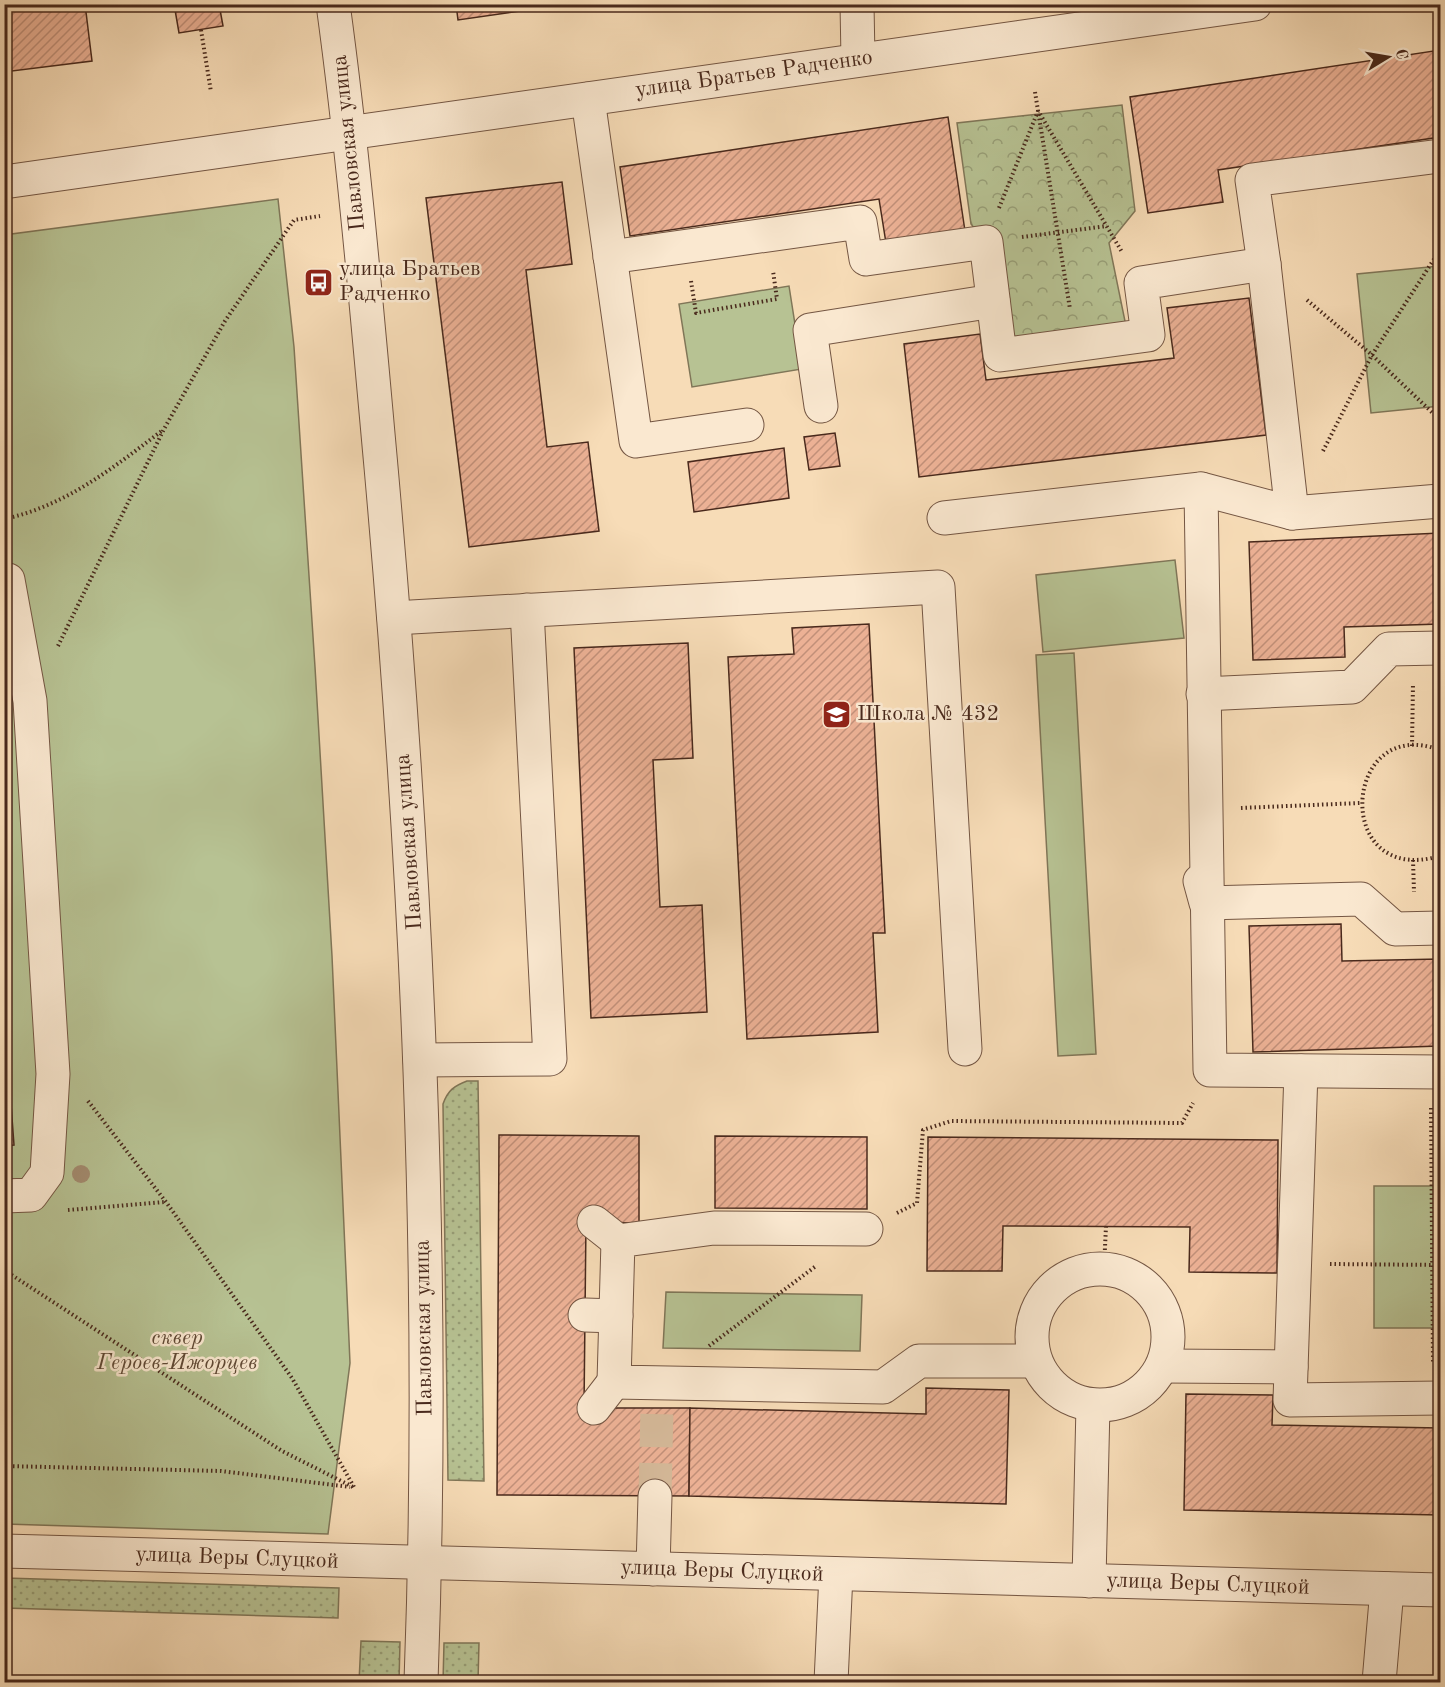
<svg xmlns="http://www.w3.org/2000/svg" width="1445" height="1687" viewBox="0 0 1445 1687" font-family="'Old Standard TT',serif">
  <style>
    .grass { fill: url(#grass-dots); stroke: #807658; stroke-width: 1.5 }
    .forest { fill: url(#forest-crowns); stroke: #807658; stroke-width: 1.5 }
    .green { fill: #b7c293; stroke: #807658; stroke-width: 1.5 }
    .building { fill: url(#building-hatch); stroke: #49291c; stroke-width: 1.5 }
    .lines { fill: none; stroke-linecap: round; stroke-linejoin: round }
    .minor-tunnel { stroke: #d4b898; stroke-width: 33; stroke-dasharray: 33 16; stroke-linecap: butt }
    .minor-casing { stroke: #745643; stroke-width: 35 }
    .path { stroke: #49291c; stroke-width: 4; stroke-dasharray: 1.5 3; stroke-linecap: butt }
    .minor { stroke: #fae8d0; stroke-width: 33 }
    .tree { fill: #a38b6f }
    .labels { text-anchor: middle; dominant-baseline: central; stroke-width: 5; stroke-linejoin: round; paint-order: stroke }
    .street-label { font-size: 22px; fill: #49291c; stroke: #fae8d0 }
    .poi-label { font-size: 22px; fill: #49291c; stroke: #fae8d0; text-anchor: start }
    .park-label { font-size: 22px; font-style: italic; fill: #5f4834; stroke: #fae8d0 }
  </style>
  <defs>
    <pattern id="grass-dots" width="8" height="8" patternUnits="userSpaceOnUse" patternTransform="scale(1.5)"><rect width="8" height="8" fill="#b7c293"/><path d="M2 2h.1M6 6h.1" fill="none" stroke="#979e77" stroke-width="1.8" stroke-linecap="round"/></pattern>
    <pattern id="forest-crowns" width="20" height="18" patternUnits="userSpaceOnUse" patternTransform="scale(1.5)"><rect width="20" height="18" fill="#b7c293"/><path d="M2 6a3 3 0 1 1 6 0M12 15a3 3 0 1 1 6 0" fill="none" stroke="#979e77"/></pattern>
    <pattern id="building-hatch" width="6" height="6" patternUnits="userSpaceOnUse" patternTransform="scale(1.5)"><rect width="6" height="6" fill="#ecb195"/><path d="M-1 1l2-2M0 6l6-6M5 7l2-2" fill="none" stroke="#c19079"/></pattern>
  </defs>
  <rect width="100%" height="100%" fill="#f7dcb7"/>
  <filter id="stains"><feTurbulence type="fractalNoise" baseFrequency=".00333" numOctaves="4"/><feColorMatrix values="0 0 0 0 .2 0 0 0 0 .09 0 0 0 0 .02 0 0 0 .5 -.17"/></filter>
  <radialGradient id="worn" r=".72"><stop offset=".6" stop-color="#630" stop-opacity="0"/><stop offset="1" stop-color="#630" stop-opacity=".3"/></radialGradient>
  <g class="grass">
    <path d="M 467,1081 L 478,1081 L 484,1481 L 448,1480 L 443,1104 C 448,1090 454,1086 467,1081 Z"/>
    <path d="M 5,1578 L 339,1588 L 338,1618 L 5,1608 Z"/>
    <path d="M 361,1641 L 400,1642 L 399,1682 L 359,1682 Z"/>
    <path d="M 444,1643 L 479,1643 L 478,1682 L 443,1682 Z"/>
  </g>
  <path class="forest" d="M 1122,105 L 1135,211 L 1109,243 L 1126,326 L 1005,343 L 992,251 L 971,224 L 957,123 Z"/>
  <g class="green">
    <path d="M 278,199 L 294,347 L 315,667 L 332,956 L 350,1363 L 328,1534 L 5,1524 L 4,235 Z"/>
    <path d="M 1439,266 L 1440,406 L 1371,413 L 1357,274 Z"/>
    <path d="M 789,286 L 802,369 L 692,387 L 679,304 Z"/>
    <path d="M 1175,560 L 1184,638 L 1043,652 L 1036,575 Z"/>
    <path d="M 1074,653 L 1096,1054 L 1058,1056 L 1036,655 Z"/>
    <rect x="1374" y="1186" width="66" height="142"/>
    <path d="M 666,1292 L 862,1295 L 860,1351 L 663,1348 Z"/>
  </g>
  <g class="building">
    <path d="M 23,4 L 85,4 L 92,61 L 4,72 L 4,9 L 24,7 Z"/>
    <path d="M 174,4 L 219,4 L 223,26 L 179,33 Z"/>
    <path d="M 456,4 L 568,4 L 458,20 Z"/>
    <path d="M 1440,50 L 1440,137 L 1218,170 L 1223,202 L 1148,213 L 1130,97 Z"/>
    <path d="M 948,117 L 965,231 L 886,243 L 879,199 L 630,236 L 620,167 Z"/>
    <path d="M 562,182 L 572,264 L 526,270 L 547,447 L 588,442 L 599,531 L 469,547 L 426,198 Z"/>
    <path d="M 1249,298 L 1266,435 L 919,477 L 904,344 L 980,334 L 986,380 L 1174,358 L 1167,308 Z"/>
    <path d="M 835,433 L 840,466 L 809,470 L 804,437 Z"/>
    <path d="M 784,448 L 789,498 L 694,512 L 688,462 Z"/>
    <path d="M 1440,533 L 1440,624 L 1344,627 L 1345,657 L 1253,660 L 1249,542 Z"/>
    <path d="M 869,624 L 885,933 L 873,933 L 878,1032 L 747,1039 L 728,657 L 794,654 L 792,628 Z"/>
    <path d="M 688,643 L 693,758 L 653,760 L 660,907 L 702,905 L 707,1012 L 591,1018 L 574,648 Z"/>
    <path d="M 1341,924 L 1342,961 L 1440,959 L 1440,1046 L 1253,1052 L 1249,926 Z"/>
    <path d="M 4,1009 L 14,1145 L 4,1146 Z"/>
    <path d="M 499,1135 L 639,1136 L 639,1223 L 586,1222 L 584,1408 L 690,1408 L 689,1496 L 497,1495 Z"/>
    <path d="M 715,1136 L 867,1137 L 867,1209 L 715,1208 Z"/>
    <path d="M 928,1137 L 1278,1140 L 1277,1273 L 1189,1272 L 1190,1227 L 1003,1226 L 1002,1271 L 927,1271 Z"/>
    <path d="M 926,1388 L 1009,1390 L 1006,1504 L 689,1496 L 690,1408 L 926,1414 Z"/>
    <path d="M 1186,1394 L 1273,1395 L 1272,1425 L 1440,1428 L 1440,1515 L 1184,1510 Z"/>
    <path d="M 60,1678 L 79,1682 L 36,1682 L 38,1681 Z"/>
  </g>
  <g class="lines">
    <path class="minor-tunnel" d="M 655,1496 L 657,1408"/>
    <defs>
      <g id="minor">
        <path d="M 333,4 C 354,158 367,313 381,467 C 417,871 436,1277 421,1682"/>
        <path d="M 857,4 L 858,59"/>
        <path d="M 588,99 L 636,441 L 747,425"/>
        <path d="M 4,182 L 1255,4"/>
        <path d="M 610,257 L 860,222 L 866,259 L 986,242 L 1000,355 L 1148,335 L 1141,283 L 1264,264"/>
        <path d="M 821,406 L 810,330 L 993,301"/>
        <path d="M 1201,489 L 1210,1070 L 1440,1072"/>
        <path d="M 1292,513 L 1264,264 L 1252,180 L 1440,156"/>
        <path d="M 944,518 L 1201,489 L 1292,513 L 1440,501"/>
        <path d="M 4,580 L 8,580 L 30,701 L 53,1074 L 47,1173 L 31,1195 L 4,1196"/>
        <path d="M 394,618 L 938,587 L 965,1049"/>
        <path d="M 1203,694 L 1352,687 L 1389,649 L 1440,648"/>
        <path d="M 1200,881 L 1206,903 L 1361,899 L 1395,929 L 1440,928"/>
        <path d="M 420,1060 L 550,1059 L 527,610"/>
        <path d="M 1301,1071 L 1290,1400 L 1440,1398"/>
        <path d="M 594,1222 L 618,1241"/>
        <path d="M 866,1229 L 714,1228 L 618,1241 L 614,1382 L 883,1387 L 919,1361 L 1034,1361"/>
        <circle cx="1100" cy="1337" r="68"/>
        <path d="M 585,1315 L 616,1316"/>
        <path d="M 1163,1366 L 1291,1367"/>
        <path d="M 594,1408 L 614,1382"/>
        <path d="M 4,1551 L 1440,1590"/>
        <path d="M 653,1569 L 655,1496"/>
        <path d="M 1089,1581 L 1093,1405"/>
        <path d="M 831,1682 L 836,1574"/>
        <path d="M 1379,1682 L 1387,1589"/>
      </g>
    </defs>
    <use href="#minor" class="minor-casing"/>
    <g class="path">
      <path d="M 201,30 L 211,92"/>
      <path d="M 1035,92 L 1070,309"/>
      <path d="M 1040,114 L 1122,252"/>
      <path d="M 999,208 L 1038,111"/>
      <path d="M 1022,237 L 1107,226"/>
      <path d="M 691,281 L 696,313 L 777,299 L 773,271"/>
      <path d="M 1307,300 L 1372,355 L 1440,420"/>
      <path d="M 1323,451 L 1372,355 L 1440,250"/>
      <path d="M 4,519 C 66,506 114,467 163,430"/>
      <path d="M 58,646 L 164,429 L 225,321 L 294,220 L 320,216"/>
      <path d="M 1412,746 L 1413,684"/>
      <path d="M 1440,750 C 1342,713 1331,888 1440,856"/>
      <path d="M 1241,808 L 1360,803"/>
      <path d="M 1413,860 L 1414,892"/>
      <path d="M 88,1101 L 166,1202 L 292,1378 L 354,1487"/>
      <path d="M 1431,1108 L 1433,1362"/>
      <path d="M 68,1210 L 165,1202"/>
      <path d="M 897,1213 L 917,1203 L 923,1130 L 951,1121 L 1182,1123 L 1193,1103"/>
      <path d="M 1330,1264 L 1440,1265"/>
      <path d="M 1104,1268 L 1106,1226"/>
      <path d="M 4,1270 L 282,1451 L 353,1487"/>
      <path d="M 709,1346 L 816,1266"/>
      <path d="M 4,1466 L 221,1471 L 350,1487"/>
    </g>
    <use href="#minor" class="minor"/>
  </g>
  <circle class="tree" cx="81" cy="1174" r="9"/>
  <defs>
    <symbol id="bus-square" viewBox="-11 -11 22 22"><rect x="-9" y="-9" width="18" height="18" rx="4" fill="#8f2418" stroke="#fae8d0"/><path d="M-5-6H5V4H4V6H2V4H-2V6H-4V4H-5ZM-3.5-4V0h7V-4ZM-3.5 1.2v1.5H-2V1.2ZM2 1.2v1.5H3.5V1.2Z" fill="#fff"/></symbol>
    <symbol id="school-square" viewBox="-11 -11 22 22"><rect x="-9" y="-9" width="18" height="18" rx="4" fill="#8f2418" stroke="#fae8d0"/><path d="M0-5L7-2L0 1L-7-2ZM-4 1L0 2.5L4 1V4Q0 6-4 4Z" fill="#fff"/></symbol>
  </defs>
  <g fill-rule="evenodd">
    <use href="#bus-square" x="302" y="266" width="33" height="33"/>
    <use href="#school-square" x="820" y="698" width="33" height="33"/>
  </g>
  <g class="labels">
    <g class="street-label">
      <text transform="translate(754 74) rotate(-8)">улица Братьев Радченко</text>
      <text transform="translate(349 143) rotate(-96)">Павловская улица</text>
      <text transform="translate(409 842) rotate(-94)">Павловская улица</text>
      <text transform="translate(424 1328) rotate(-91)">Павловская улица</text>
      <text transform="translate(237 1558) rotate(2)">улица Веры Слуцкой</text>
      <text transform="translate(722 1571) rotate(2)">улица Веры Слуцкой</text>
      <text transform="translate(1208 1584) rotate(2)">улица Веры Слуцкой</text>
    </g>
    <g class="poi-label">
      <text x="339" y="269">улица Братьев<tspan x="339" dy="25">Радченко</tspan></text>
      <text x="857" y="714">Школа № 432</text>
    </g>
    <g class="park-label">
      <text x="177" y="1338">сквер<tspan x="177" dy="25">Героев-Ижорцев</tspan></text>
    </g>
  </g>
  <rect width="1445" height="1687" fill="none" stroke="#f7dcb7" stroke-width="24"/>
  <rect x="6" y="6" width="1433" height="1675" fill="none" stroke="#49291c" stroke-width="3"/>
  <rect x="12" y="12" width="1421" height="1663" fill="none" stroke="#49291c" stroke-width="1.5"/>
  <g transform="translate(1388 57) rotate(79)" stroke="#fae8d0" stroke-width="4.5" paint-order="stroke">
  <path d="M0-4.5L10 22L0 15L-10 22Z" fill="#49291c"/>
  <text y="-9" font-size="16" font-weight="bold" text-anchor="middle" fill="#49291c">С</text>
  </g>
  <rect width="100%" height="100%" filter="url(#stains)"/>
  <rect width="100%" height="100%" fill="url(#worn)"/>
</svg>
